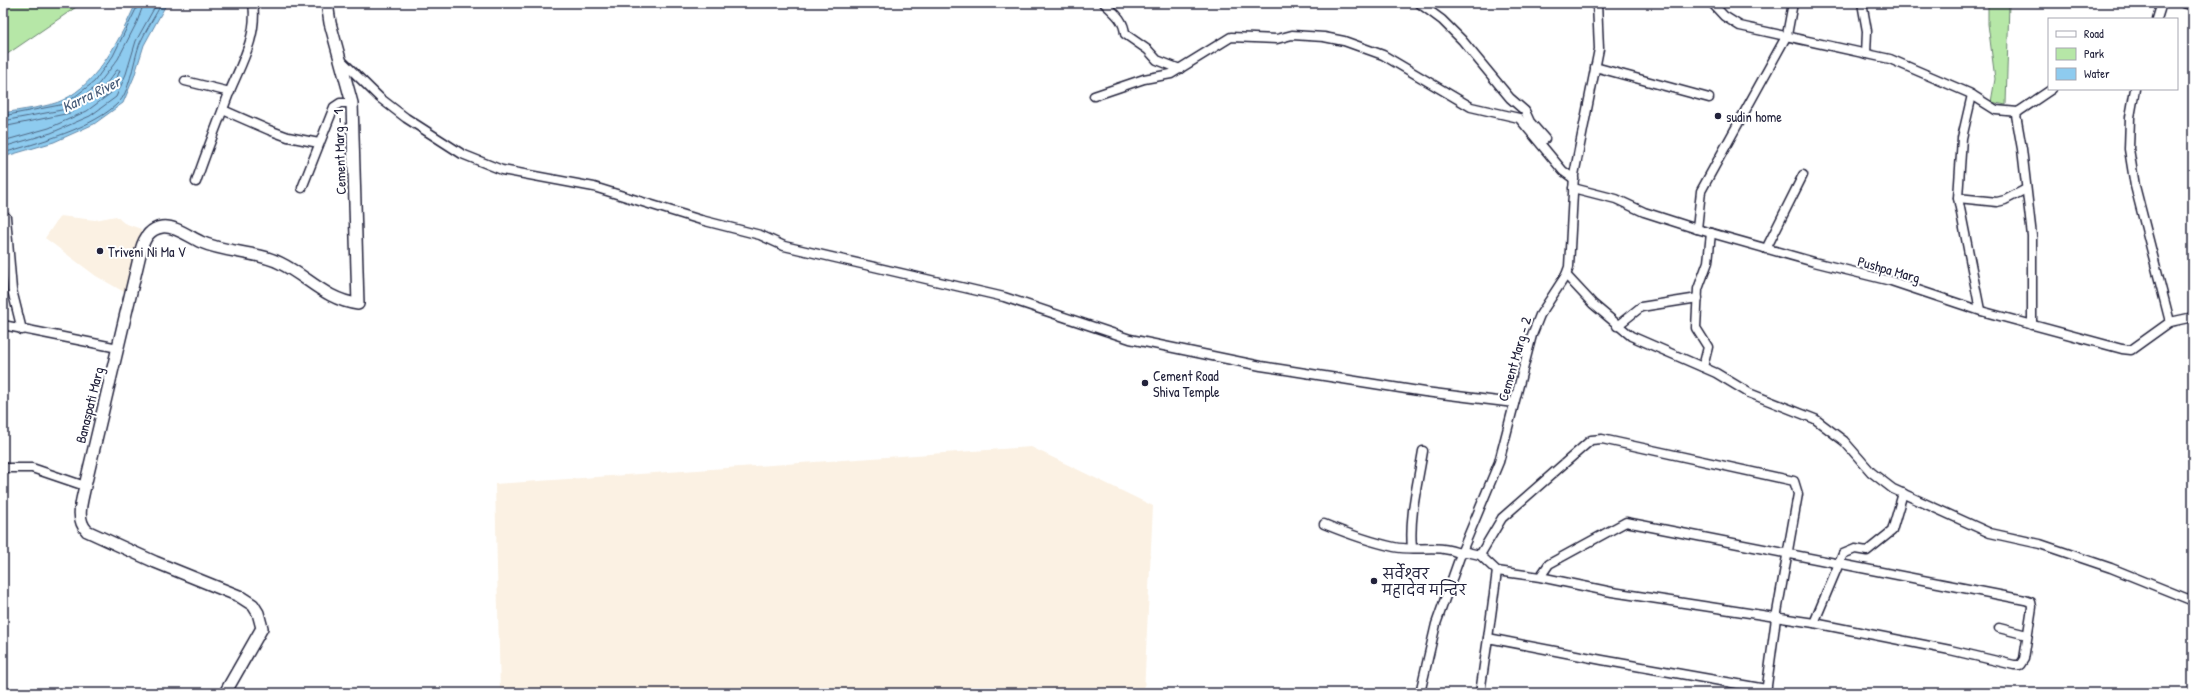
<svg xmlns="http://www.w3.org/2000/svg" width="2196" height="696" viewBox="0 0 2196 696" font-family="'Patrick Hand','Playpen Sans Deva',sans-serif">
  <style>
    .built { fill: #fbf1e3 }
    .green { fill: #b6e7a7; stroke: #6c8471 }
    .water { fill: #8ecbef; stroke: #6387a7 }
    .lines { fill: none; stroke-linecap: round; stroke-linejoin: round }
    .shore { stroke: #4d6683; stroke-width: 1 }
    .street-casing { stroke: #22223b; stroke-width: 11 }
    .secondary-casing { stroke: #22223b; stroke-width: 14 }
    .street { stroke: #fff; stroke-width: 8 }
    .secondary { stroke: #fff; stroke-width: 11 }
    .poi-dot { fill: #22223b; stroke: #fff; stroke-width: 1.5 }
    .labels { text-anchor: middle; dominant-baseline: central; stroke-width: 4; stroke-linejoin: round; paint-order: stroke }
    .poi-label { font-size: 14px; fill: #22223b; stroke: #fff; text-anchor: start }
    .street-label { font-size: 14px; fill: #22223b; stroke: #fff }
    .water-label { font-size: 15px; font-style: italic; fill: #485d7a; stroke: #fff }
  </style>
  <rect width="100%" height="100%" fill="#fff"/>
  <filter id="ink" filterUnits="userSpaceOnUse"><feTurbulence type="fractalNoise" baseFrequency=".025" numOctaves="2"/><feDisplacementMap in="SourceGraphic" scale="8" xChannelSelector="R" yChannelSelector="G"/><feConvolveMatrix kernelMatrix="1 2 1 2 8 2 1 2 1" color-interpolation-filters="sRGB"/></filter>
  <g filter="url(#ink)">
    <g class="built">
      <path d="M 60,216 L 95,220 L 116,216 L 124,223 L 141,229 L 141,234 L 126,293 L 96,276 L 45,238 Z"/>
      <path d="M 1031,447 L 1153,506 L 1144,693 L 500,693 L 495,484 Z"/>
    </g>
    <g class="green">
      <path d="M 3,3 L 82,3 L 3,57 Z"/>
      <path d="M 1988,3 L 2009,3 L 2006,105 L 1991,102 L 1995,79 L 1988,24 Z"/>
    </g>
    <path class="water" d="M 136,3 L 167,3 L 144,45 L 134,77 L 123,103 L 94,124 L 54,142 L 3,157 L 3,113 C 19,110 50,107 63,100 C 98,83 121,37 136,3 Z"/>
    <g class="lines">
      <g class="shore">
        <path d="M 3,116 L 65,104 L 94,82 L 113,56 L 139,3"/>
        <path d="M 3,121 L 67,109 L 97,86 L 118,59 L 137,22 L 144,3"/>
        <path d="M 3,127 L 70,113 L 102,89 L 117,70 L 120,70 L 111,93 L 87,111 L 49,128 L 3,141"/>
        <path d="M 3,147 L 51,133 L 90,116 L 116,97 L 126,74 L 136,41 L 157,3"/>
        <path d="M 3,153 C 37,143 95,128 120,101 C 130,90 134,58 140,43 C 146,30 155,16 162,3"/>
      </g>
      <defs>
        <g id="street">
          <path d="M 1104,3 C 1113,12 1124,19 1125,34 L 1148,50 L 1157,60 L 1180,69"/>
          <path d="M 1419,3 L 1442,20 L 1462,40 L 1510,98 L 1525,111 L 1530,122 L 1545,139"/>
          <path d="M 1712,3 L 1724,16 L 1740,26 L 1890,59 L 1969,93 L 1996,110 L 2018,112 L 2052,89"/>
          <path d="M 1862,3 L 1867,31 L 1866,54"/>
          <path d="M 2184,3 L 2193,6"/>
          <path d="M 2157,19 L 2162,3"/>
          <path d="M 340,59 L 380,98 L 406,118 L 462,154 L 502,170 L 594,187 L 701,220 L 760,235 L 784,246 L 1004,297 L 1130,339 L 1261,366 L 1425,392 L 1514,403"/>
          <path d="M 1595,67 L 1709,98"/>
          <path d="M 185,81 L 230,92"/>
          <path d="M 2135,89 L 2130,117 L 2129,149 L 2135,186 L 2170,322"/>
          <path d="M 1972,95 L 1962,138 L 1958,198 L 1980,310"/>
          <path d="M 1094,96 L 1144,79 L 1171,74 L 1231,37 L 1277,39 L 1292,35 L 1324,37 L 1344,41 L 1383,55 L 1471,107 L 1519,118 L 1563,171 L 1574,179"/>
          <path d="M 223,110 L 269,130 L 288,137 L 319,143"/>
          <path d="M 2018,112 L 2016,115 L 2022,149 L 2032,236 L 2032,325"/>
          <path d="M 196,182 C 206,152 218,123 229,93 C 241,64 258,36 253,3"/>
          <path d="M 302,188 L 334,107 L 340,103 L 352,103"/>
          <path d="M 1573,188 L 1616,199 L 1644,212 L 1697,229 L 1814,262 L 1891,281 L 1981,311 L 2122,349 L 2131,350 L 2170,322 L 2193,317"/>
          <path d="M 1958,198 L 1997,202 L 2005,200 L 2026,189"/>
          <path d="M 6,217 L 12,290 L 22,330"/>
          <path d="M 1697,229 L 1701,191 L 1787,35 L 1793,3"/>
          <path d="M 1766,249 L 1803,175"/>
          <path d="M 1566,275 L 1593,304 L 1631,336 L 1716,373 L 1749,393 L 1815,419 L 1844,441 L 1871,472 L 1893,489 L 1990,533 L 2040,544 L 2111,568 L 2193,601"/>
          <path d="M 3,325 L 118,348"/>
          <path d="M 1617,326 L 1641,307 L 1698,298"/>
          <path d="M 1703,367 L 1708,347 L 1696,328 L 1698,289 L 1708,262 L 1711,233"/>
          <path d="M 3,468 L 32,468 L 85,486"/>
          <path d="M 1324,524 C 1346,533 1371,542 1394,547 C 1419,552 1436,543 1462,554"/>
          <path d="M 1412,548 C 1409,516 1418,482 1423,451"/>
          <path d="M 1462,551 L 1480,555 L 1497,571 L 1540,577 L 1612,592 L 1814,623 L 1950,650 L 2014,665 L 2020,665 L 2024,659 L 2032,607 L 2031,602 L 2025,600 L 1626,522 L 1549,564 L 1540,577"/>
          <path d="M 1480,555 L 1502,518 L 1591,440 L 1602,439 L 1794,481 L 1798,494 L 1776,618 L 1766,693"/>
          <path d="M 1814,623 L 1843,554 L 1855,549 L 1867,551 L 1892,531 L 1903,493"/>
          <path d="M 1999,628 L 2027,635"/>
          <path d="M 1488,638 L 1497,571"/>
          <path d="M 1420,693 L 1436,624 L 1462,551 L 1499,462 L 1532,335 L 1540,315 L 1566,275 L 1569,267 L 1574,175 L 1599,49 L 1597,3"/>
          <path d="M 1480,693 L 1488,638 L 1602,660 L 1766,689"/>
        </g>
        <path id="secondary" d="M 225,693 L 262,628 L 258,613 L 253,605 L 239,596 L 155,562 L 87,531 C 75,519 82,501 85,486 L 141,250 C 144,239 149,229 162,227 C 174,225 190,237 201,242 C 226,253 256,251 280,263 C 307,276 326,300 358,304 L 352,103 L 330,23 L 327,3"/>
      </defs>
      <use href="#street" class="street-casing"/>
      <use href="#secondary" class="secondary-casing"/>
      <use href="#street" class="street"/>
      <use href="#secondary" class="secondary"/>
    </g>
  </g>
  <g class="poi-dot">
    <circle cx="1718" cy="116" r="4"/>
    <circle cx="100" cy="251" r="4"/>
    <circle cx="1145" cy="383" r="4"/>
    <circle cx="1374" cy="581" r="4"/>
  </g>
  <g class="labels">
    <g class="poi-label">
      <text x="1726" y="116">sudin home</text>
      <text x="108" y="251">Triveni Ni Ma V</text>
      <text x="1153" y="375">Cement Road<tspan x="1153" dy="16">Shiva Temple</tspan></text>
      <text x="1382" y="573">सर्वेश्वर<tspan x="1382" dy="16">महादेव मन्दिर</tspan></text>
    </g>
    <g class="street-label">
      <text transform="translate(339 152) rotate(-92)">Cement Marg - 1</text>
      <text transform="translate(1889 269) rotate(16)">Pushpa Marg</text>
      <text transform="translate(1514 359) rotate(-74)">Cement Marg - 2</text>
      <text transform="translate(89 405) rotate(-76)">Banaspati Marg</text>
    </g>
    <g class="water-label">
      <text transform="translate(91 94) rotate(-26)">Karra River</text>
    </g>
  </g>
  <rect width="2196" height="696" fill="none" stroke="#fff" stroke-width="16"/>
  <rect x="8" y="8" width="2180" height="680" fill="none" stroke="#22223b" stroke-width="1.5" filter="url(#ink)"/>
  <rect x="2048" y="18" width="130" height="72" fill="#ffffff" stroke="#a7a7b1"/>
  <rect x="2056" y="31" width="20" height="6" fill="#ffffff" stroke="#a7a7b1"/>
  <text x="2084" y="38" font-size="12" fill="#22223b">Road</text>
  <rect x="2056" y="48" width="20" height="12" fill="#b6e7a7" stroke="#a7a7b1"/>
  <text x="2084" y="58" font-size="12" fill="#22223b">Park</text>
  <rect x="2056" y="68" width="20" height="12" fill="#8ecbef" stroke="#a7a7b1"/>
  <text x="2084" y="78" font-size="12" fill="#22223b">Water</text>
</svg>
